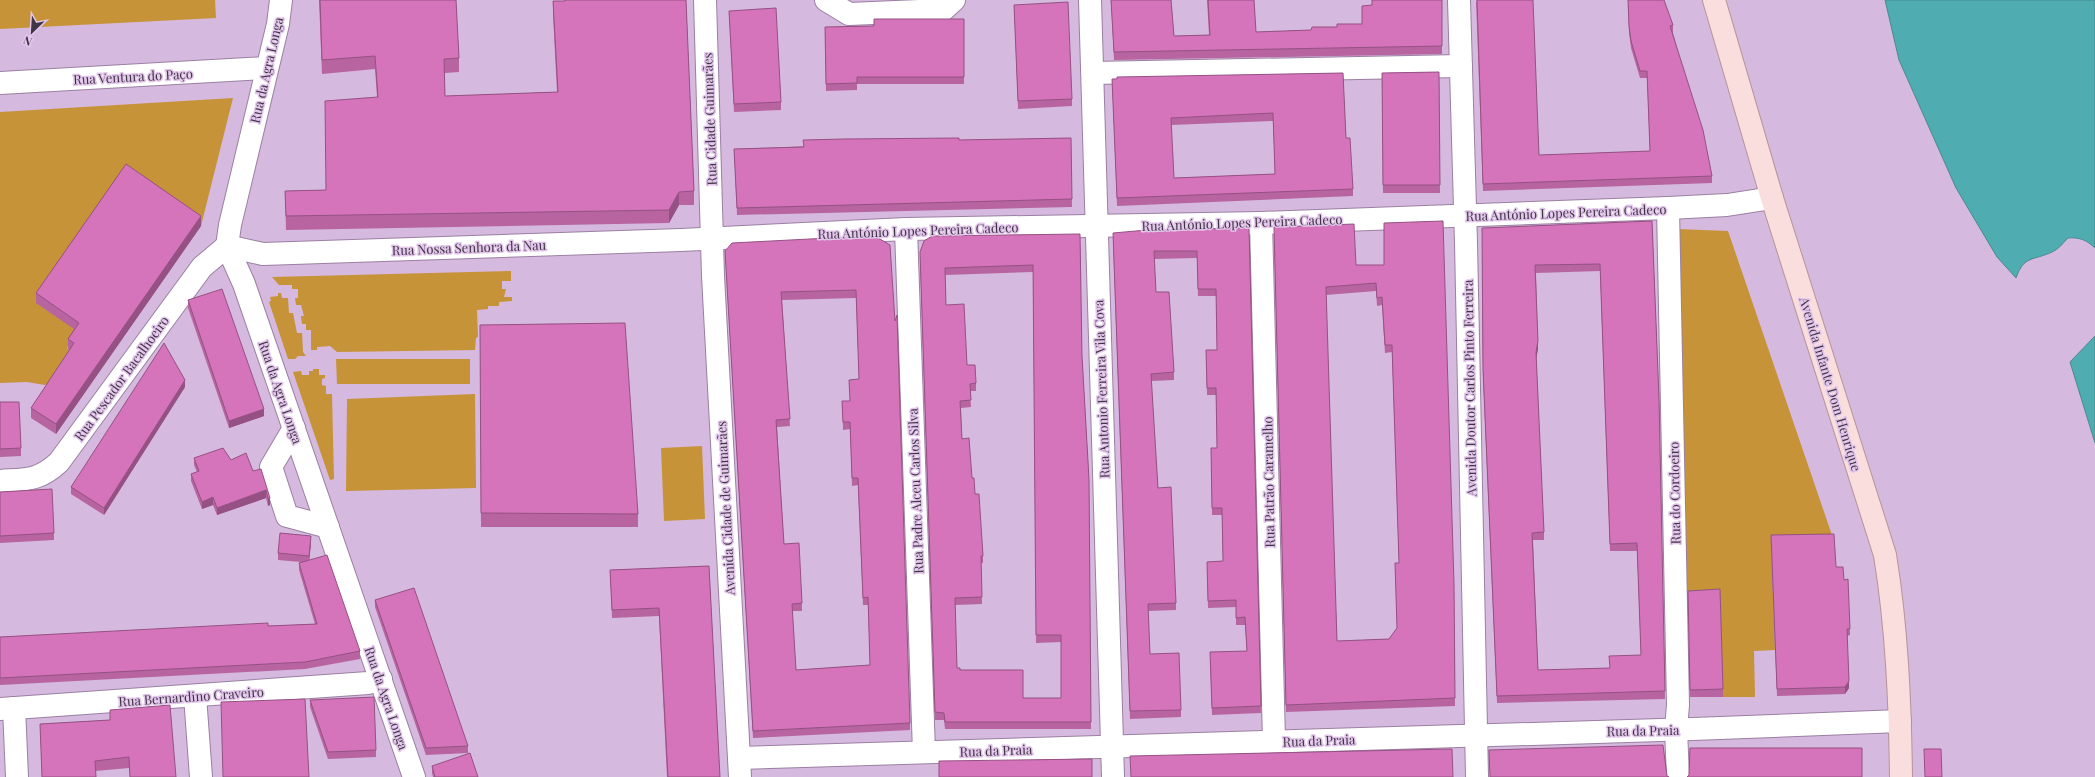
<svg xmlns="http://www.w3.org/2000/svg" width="2095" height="777" viewBox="0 0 2095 777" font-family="'Playfair Display',serif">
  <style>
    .green { fill: #c69339 }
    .water { fill: #4fadb1; stroke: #4a8990 }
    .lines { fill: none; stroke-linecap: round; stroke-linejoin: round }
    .minor-casing { stroke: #9a80a2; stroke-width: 24 }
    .major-casing { stroke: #b69499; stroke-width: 24 }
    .minor { stroke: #fff; stroke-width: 22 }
    .major { stroke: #fadddd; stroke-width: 22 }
    .wall { fill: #b764a1; fill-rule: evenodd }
    .shaded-wall { fill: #955183 }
    .building { fill: #d574bb; stroke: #955183; fill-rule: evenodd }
    .labels { text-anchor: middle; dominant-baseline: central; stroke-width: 3; stroke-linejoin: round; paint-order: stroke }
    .street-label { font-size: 13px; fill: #403544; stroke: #e3c6ec }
  </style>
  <rect width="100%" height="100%" fill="#d6b9de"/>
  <g class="green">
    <path d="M 0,0 L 215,0 L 216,18 L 0,29 Z"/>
    <path d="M 233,98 L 201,226 L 79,333 L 67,348 L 75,354 L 58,377 L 45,385 L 27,382 L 0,383 L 0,112 Z"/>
    <path d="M 1677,229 L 1728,231 L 1834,541 L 1771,542 L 1775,650 L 1754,651 L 1755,697 L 1723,697 L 1720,596 L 1685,598 Z"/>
    <path d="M 511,271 L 511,281 L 502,281 L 502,289 L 506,289 L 504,297 L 512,297 L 512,301 L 499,302 L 499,306 L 488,306 L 488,309 L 477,310 L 478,337 L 476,338 L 475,350 L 337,352 L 330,346 L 317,347 L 317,350 L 311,350 L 311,330 L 306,330 L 306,324 L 302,324 L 301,316 L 304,316 L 301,305 L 296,305 L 295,298 L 298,298 L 298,289 L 292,289 L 292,285 L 279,285 L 272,277 Z"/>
    <path d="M 278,293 L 281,293 L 282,298 L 288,298 L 289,313 L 293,313 L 297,333 L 302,333 L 303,352 L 306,356 L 298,356 L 295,359 L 288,359 L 269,302 L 271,301 L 270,297 L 278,296 Z"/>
    <path d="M 336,359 L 470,359 L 470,384 L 337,384 Z"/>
    <path d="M 313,369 L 319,369 L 319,375 L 325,375 L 325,378 L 322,379 L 322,385 L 326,386 L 326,394 L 332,394 L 334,479 L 330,480 L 293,372 L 301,371 L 302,375 L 309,375 L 309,371 L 313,371 Z"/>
    <path d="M 475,394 L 476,488 L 346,491 L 347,399 Z"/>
    <path d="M 702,446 L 705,519 L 664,521 L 661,448 Z"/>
  </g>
  <g class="water">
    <path d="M 1885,0 L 2095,0 L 2095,248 C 2087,240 2079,237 2068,238 C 2062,244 2059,249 2052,252 C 2033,261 2024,255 2016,278 L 1997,257 L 1956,188 L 1899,60 Z"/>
    <path d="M 2095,336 L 2095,443 L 2070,362 Z"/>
  </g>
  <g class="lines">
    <defs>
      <g id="minor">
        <path d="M 281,0 L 278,24 L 230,225 L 227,246 L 244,284 L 414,777"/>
        <path d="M 705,0 L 713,276 L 740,777"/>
        <path d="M 826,0 L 849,14 L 943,10 L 954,0"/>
        <path d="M 1090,0 L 1113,777"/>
        <path d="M 1459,0 L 1466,243 L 1477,777"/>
        <path d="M 1093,73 L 1461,66"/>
        <path d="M 0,83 L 266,68"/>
        <path d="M 1668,208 L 1678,705 L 1676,729 L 1678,777"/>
        <path d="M 1261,223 L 1274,741"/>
        <path d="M 906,229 L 924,752"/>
        <path d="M 227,246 L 263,254 L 681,240 L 906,229 L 1261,223 L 1668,208 L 1727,205 L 1772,198"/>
        <path d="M 294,428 L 271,467 L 287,516 L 328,527"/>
        <path d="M 0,481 C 26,479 39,481 59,462 L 202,267 L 227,246"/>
        <path d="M 195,696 L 201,777"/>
        <path d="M 14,708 L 17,777"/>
        <path d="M 0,709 L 368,683 L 381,679"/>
        <path d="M 739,758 L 1693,729 L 1900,721"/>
      </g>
      <path id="major" d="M 1714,0 L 1772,198 L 1885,555 C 1897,629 1900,702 1901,777"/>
    </defs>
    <use href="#minor" class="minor-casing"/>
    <use href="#major" class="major-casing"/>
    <use href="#minor" class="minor"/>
    <use href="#major" class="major"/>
  </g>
  <g class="wall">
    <path d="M 319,0 L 456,0 L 459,58 L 459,72 L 445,73 L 445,96 L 557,92 L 553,14 L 553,1 L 565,1 L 564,0 L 686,0 L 694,191 L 694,205 L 679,205 L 669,223 L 286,230 L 285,191 L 326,190 L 377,97 L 375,69 L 322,74 Z"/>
    <path d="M 1111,0 L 1171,0 L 1174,36 L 1209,35 L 1207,0 L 1254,0 L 1256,32 L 1311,30 L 1362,24 L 1372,5 L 1442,0 L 1442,54 L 1114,60 Z"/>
    <path d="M 1476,0 L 1539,155 L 1650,151 L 1647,78 L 1640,78 L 1631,48 L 1629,33 L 1628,0 L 1673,25 L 1673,33 L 1712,176 L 1712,183 L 1483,191 Z"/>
    <path d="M 1014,5 L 1072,99 L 1072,106 L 1018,109 Z"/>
    <path d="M 729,11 L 781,102 L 781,110 L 734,112 Z"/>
    <path d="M 964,19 L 964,84 L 857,84 L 857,90 L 826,91 L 825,27 L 874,26 Z"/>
    <path d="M 1439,72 L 1440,193 L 1383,193 L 1382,73 Z"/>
    <path d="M 1343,73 L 1346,138 L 1353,189 L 1353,196 L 1117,206 L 1112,79 ZM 1273,121 L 1275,174 L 1174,178 L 1171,125 Z"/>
    <path d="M 1071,138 L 1072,207 L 737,215 L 734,149 L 959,140 Z"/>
    <path d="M 1652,221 L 1659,398 L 1665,699 L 1497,703 L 1483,377 L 1482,228 ZM 1600,271 L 1610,551 L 1637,551 L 1641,655 L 1610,668 L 1538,670 L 1533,540 L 1544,540 L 1544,532 L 1536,358 L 1538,349 L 1536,273 Z"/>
    <path d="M 201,226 L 56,434 L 31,418 L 31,408 L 70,350 L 68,349 L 68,339 L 74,329 L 36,303 L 36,293 Z"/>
    <path d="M 1249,228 L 1261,713 L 1212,715 L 1210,660 L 1247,651 L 1245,625 L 1236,625 L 1236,607 L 1208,608 L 1207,562 L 1223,561 L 1222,515 L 1212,515 L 1211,448 L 1217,448 L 1216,395 L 1207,395 L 1206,350 L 1217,350 L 1216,296 L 1198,296 L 1197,258 L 1154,259 L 1156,292 L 1174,372 L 1174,380 L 1151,381 L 1158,488 L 1176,603 L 1176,610 L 1148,611 L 1150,654 L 1181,710 L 1181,717 L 1130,719 L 1113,240 Z"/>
    <path d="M 1080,234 L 1082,356 L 1089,479 L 1091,729 L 945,729 L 944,720 L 935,720 L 920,259 ZM 1033,272 L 1036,643 L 1061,642 L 1061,698 L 1023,698 L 957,668 L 955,605 L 982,604 L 981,563 L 983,563 L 983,556 L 975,494 L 972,478 L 962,439 L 961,408 L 971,407 L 970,391 L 976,391 L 976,383 L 967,365 L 946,305 L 945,275 Z"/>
    <path d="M 1274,235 L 1356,265 L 1384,265 L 1454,584 L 1455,706 L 1286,712 ZM 1376,291 L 1377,306 L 1382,305 L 1385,353 L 1392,352 L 1399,563 L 1395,563 L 1397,629 L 1389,639 L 1337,641 L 1326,295 Z"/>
    <path d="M 868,236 L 910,723 L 910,730 L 753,738 L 725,251 ZM 856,298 L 859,379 L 850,401 L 842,401 L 843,430 L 850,429 L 852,486 L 858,485 L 863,605 L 868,605 L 870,665 L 796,670 L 792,611 L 802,611 L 802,603 L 784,544 L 777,427 L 790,426 L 782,300 Z"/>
    <path d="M 188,300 L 264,416 L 229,428 L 188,308 Z"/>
    <path d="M 480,325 L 638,514 L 638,527 L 481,527 Z"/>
    <path d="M 185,387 L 104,515 L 71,494 L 71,487 Z"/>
    <path d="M 0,402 L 21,448 L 21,456 L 0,457 Z"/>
    <path d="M 194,458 L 231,460 L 253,471 L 261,469 L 270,505 L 268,506 L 266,498 L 217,515 L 213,505 L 202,509 L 191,481 L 191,474 L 197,472 L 194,465 Z"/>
    <path d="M 0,492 L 54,533 L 54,540 L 0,543 Z"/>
    <path d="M 1771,542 L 1836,567 L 1844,580 L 1850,629 L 1850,635 L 1847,636 L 1849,688 L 1845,694 L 1777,696 Z"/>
    <path d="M 311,543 L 309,560 L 360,651 L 360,659 L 305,669 L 0,685 L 0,637 L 315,624 L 299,570 L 299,563 L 301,562 L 278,560 L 278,553 Z"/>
    <path d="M 709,566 L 720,777 L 667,777 L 659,616 L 612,618 L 610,570 Z"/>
    <path d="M 1688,591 L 1723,689 L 1723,697 L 1690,697 Z"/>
    <path d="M 375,600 L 468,746 L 468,753 L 426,755 L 375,607 Z"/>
    <path d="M 310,700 L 376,750 L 376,757 L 328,759 L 310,707 Z"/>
    <path d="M 110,710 L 176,777 L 130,777 L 129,768 L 95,771 L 96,777 L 42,777 L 40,724 L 110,720 Z"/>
    <path d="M 432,766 L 478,777 L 433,777 L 432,773 Z"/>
  </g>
  <g class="shaded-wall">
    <path d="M 679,192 L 679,205 L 669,223 L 669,210 Z"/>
    <path d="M 201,216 L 201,226 L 56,434 L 56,424 Z"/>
    <path d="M 1538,341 L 1538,349 L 1536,360 L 1536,352 Z"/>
    <path d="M 185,380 L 185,387 L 104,515 L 104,508 Z"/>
    <path d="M 264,409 L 264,416 L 229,428 L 229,421 Z"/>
    <path d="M 266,490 L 266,498 L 217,515 L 217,508 Z"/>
    <path d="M 213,497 L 213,505 L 202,509 L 202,502 Z"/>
    <path d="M 270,498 L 270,505 L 268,506 L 268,499 Z"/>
    <path d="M 311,536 L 311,543 L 309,563 L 309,556 Z"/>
    <path d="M 1849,681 L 1849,688 L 1845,694 L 1845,687 Z"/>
  </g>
  <g class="building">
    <path d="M 320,0 L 456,0 L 459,58 L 444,59 L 445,96 L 558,92 L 553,1 L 565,1 L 565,0 L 686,0 L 694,191 L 679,192 L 669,210 L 286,216 L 285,191 L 326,190 L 325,101 L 378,97 L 375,56 L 322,60 Z"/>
    <path d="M 1111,0 L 1171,0 L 1174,36 L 1210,35 L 1208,0 L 1254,0 L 1256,32 L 1311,30 L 1312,27 L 1337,27 L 1337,24 L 1362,24 L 1362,6 L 1372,5 L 1372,0 L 1442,0 L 1442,46 L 1114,52 Z"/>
    <path d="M 1477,0 L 1533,0 L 1539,155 L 1650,151 L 1647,71 L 1640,71 L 1631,41 L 1629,26 L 1628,0 L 1664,0 L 1673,25 L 1670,26 L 1703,130 L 1712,176 L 1483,184 Z"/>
    <path d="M 1068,2 L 1072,99 L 1018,101 L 1014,5 Z"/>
    <path d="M 776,8 L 781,102 L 734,104 L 729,11 Z"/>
    <path d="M 874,19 L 964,19 L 964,77 L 857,77 L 857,83 L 826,84 L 825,27 L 874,26 Z"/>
    <path d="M 1439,72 L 1440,185 L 1383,185 L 1382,73 Z"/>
    <path d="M 1343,73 L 1346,138 L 1350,138 L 1353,189 L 1117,198 L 1112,79 L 1117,79 L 1117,77 ZM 1273,113 L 1275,174 L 1174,178 L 1171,118 Z"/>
    <path d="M 959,138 L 959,140 L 1071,138 L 1072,199 L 737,208 L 734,149 L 804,147 L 803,140 L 844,139 Z"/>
    <path d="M 126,164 L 201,216 L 56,424 L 31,408 L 74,343 L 68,339 L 79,323 L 36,293 Z"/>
    <path d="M 1443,221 L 1454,584 L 1455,698 L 1286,705 L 1274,227 L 1354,224 L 1356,265 L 1384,265 L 1384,223 ZM 1376,283 L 1377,298 L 1382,297 L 1385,345 L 1392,345 L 1399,563 L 1395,563 L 1397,628 L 1389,639 L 1337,641 L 1326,287 Z"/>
    <path d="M 1652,221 L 1659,398 L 1665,691 L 1497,696 L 1483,369 L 1482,228 ZM 1600,264 L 1610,544 L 1637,543 L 1641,655 L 1609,656 L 1610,668 L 1538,670 L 1532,533 L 1544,532 L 1536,352 L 1538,341 L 1535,265 Z"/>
    <path d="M 1249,228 L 1261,706 L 1212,708 L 1210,652 L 1247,651 L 1245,617 L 1236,618 L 1236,600 L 1208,601 L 1207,562 L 1223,561 L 1222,508 L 1212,508 L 1211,448 L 1217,448 L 1216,388 L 1207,388 L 1206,350 L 1217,350 L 1216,289 L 1198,289 L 1197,251 L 1154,251 L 1156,292 L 1169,292 L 1174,372 L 1151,374 L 1158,488 L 1171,487 L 1176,603 L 1148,604 L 1150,654 L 1179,653 L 1181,710 L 1130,711 L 1113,233 L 1147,230 Z"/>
    <path d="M 1080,234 L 1082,356 L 1089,479 L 1091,722 L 945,722 L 944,713 L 935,712 L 920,252 L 924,241 L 932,236 ZM 1033,265 L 1036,635 L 1061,635 L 1061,698 L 1023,698 L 1023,670 L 960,670 L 960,668 L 957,668 L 955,598 L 982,597 L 981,556 L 983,556 L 979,494 L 975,494 L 974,478 L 972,478 L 969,438 L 962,439 L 960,401 L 971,400 L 970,384 L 976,383 L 975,365 L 967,365 L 964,304 L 946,305 L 945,268 Z"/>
    <path d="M 868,236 L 880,239 L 890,245 L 895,321 L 897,315 L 910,723 L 753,731 L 725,251 L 732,243 ZM 856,290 L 859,379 L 849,380 L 850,401 L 842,401 L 843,422 L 850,422 L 852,478 L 858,478 L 863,598 L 868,597 L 870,665 L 796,670 L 792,604 L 802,603 L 799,543 L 784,544 L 776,420 L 790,419 L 781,292 Z"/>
    <path d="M 222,289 L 264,409 L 229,421 L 188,300 Z"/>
    <path d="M 625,323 L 638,514 L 481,513 L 480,325 Z"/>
    <path d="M 164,343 L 185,380 L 104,508 L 71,487 Z"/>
    <path d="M 0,402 L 19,402 L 21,448 L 0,449 Z"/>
    <path d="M 223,448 L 231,460 L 246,453 L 253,471 L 261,469 L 270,498 L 268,499 L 266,490 L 217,508 L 213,497 L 202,502 L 191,474 L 199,471 L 194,458 Z"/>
    <path d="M 52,489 L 54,533 L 0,536 L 0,492 Z"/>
    <path d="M 280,533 L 311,536 L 309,556 L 278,553 Z"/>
    <path d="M 1834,534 L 1836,567 L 1843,567 L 1844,580 L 1848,579 L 1850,629 L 1847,629 L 1849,681 L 1845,687 L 1777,689 L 1771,535 Z"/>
    <path d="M 327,555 L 360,651 L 305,662 L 0,678 L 0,637 L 268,623 L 268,626 L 317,624 L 299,563 Z"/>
    <path d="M 709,566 L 720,777 L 668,777 L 659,608 L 612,610 L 610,570 Z"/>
    <path d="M 414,588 L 468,746 L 426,748 L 375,600 Z"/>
    <path d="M 1720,589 L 1723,689 L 1690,690 L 1688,591 Z"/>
    <path d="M 374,697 L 376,750 L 328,752 L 310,700 Z"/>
    <path d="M 305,699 L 309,777 L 223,777 L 221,702 Z"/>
    <path d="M 170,705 L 176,777 L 130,777 L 129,757 L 95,761 L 96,777 L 42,777 L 40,724 L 110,720 L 110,710 Z"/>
    <path d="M 1663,745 L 1667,776 L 1669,777 L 1490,777 L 1489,750 Z"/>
    <path d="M 1690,748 L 1862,748 L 1862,777 L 1687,777 L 1689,775 Z"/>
    <path d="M 1452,749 L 1453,777 L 1131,777 L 1130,756 Z"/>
    <path d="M 1924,749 L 1941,749 L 1942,777 L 1925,777 Z"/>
    <path d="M 470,753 L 478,777 L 435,777 L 432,766 Z"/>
    <path d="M 1092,759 L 1092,777 L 939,777 L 939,761 Z"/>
  </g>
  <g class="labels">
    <g class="street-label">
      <text transform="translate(266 70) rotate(-77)">Rua da Agra Longa</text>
      <text transform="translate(133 76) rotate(-3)">Rua Ventura do Paço</text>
      <text transform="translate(709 119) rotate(-92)">Rua Cidade Guimarães</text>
      <text transform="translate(1566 212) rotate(-2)">Rua António Lopes Pereira Cadeco</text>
      <text transform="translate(1242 222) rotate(-2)">Rua António Lopes Pereira Cadeco</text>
      <text transform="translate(918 230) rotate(-2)">Rua António Lopes Pereira Cadeco</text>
      <text transform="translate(469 247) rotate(-2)">Rua Nossa Senhora da Nau</text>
      <text transform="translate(121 378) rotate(-54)">Rua Pescador Bacalhoeiro</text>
      <text transform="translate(1831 384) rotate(73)">Avenida Infante Dom Henrique</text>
      <text transform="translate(1469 388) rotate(-91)">Avenida Doutor Carlos Pinto Ferreira</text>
      <text transform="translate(1101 389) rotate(-92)">Rua Antonio Ferreira Vila Cova</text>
      <text transform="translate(281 392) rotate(71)">Rua da Agra Longa</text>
      <text transform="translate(1268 482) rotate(-91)">Rua Patrão Caramelho</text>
      <text transform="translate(915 491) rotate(-92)">Rua Padre Alceu Carlos Silva</text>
      <text transform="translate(1674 493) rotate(-91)">Rua do Cordoeiro</text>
      <text transform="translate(725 508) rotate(-93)">Avenida Cidade de Guimarães</text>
      <text transform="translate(191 696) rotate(-4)">Rua Bernardino Craveiro</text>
      <text transform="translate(387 698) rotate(71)">Rua da Agra Longa</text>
      <text transform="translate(1643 730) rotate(-1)">Rua da Praia</text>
      <text transform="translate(1319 740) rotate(-2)">Rua da Praia</text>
      <text transform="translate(996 750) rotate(-2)">Rua da Praia</text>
    </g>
  </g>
  <g transform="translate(32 32) rotate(205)" stroke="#e3c6ec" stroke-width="3" paint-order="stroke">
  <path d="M0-3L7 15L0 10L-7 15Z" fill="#403544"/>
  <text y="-6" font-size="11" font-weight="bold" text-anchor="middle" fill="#403544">N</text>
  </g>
</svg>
